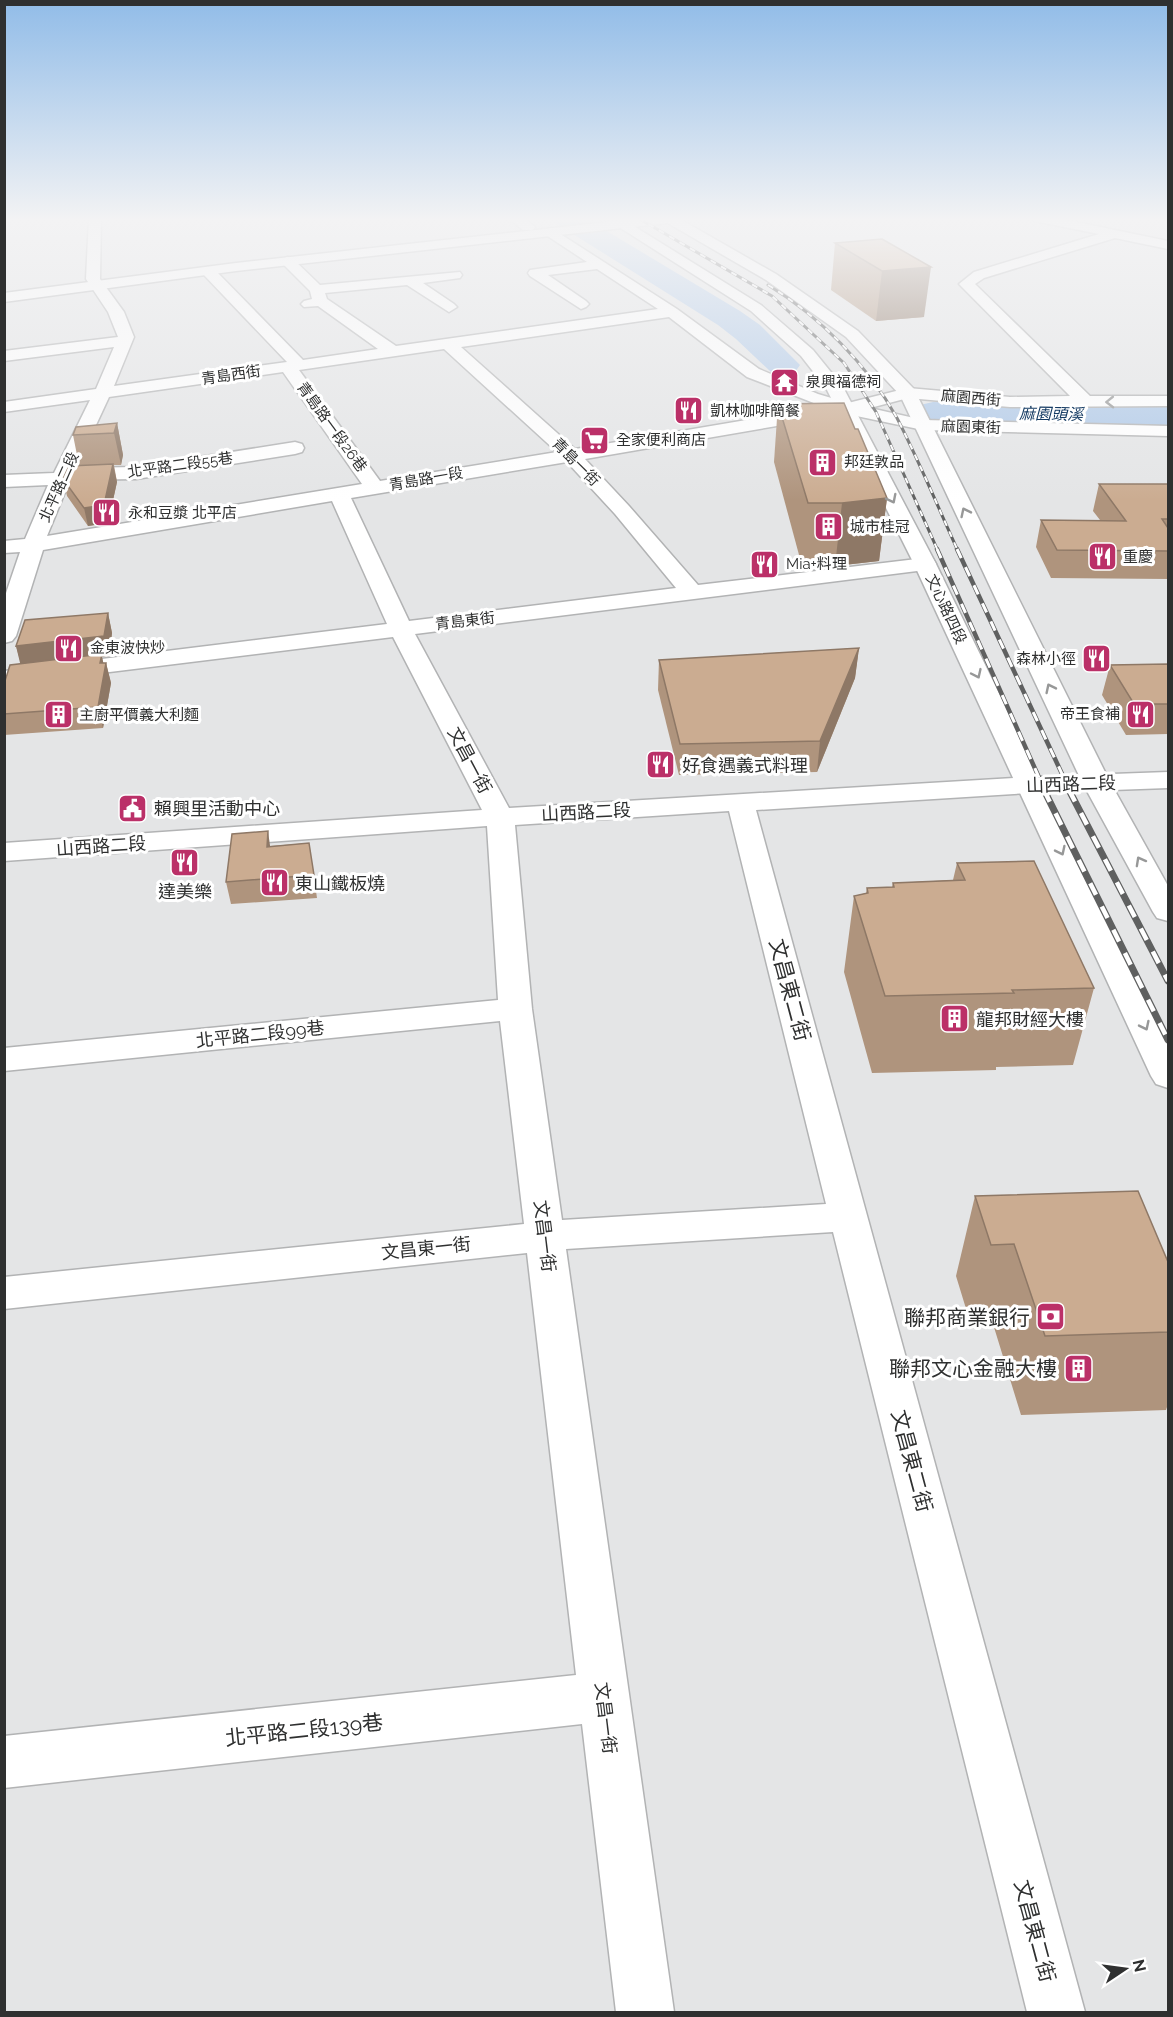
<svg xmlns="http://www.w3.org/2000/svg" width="1173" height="2017" viewBox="0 0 1173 2017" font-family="Raleway,'Noto Sans TC',sans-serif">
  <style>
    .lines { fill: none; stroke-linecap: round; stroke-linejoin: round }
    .river { fill: #afc9e8; fill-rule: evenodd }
    .minor-casing { stroke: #b2b3b4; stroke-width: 3 }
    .secondary-casing { stroke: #b2b3b4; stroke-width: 3 }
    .primary-casing { stroke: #b2b3b4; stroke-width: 3 }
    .minor { fill: #fff; fill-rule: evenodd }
    .secondary { fill: #fff; fill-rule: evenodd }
    .primary { fill: #fff; fill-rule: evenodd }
    .rail-far2-casing { stroke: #5f6060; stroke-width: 3 }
    .rail-far1-casing { stroke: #5f6060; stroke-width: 4.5 }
    .rail-casing { stroke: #5f6060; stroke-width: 7 }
    .rail-far2 { stroke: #fff; stroke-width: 2; stroke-dasharray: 6; stroke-linecap: butt }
    .rail-far1 { stroke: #fff; stroke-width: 3; stroke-dasharray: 10; stroke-linecap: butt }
    .rail { stroke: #fff; stroke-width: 4.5; stroke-dasharray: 13; stroke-linecap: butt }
    .wall { fill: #af947d }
    .shaded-wall { fill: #8e7866 }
    .building { fill: #cbac91; stroke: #8e7866; stroke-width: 1.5 }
    .oneway { stroke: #979898 }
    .labels { text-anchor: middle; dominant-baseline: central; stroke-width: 6; stroke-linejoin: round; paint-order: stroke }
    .far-street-label { font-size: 15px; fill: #2f3030; stroke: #fff }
    .far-poi-label { font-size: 15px; fill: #2f3030; stroke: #fff; text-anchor: start }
    .far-water-label { font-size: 16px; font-style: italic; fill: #153b63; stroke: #fff }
    .street-label { font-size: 18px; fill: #2f3030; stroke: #fff }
    .poi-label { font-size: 18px; fill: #2f3030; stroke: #fff; text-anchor: start }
    .near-street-label { font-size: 21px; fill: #2f3030; stroke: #fff }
    .near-poi-label { font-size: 21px; fill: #2f3030; stroke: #fff; text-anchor: end }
  </style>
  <rect width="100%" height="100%" fill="#e4e5e6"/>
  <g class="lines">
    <g class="river">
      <path d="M 553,218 L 585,218 L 740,311 L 760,325 L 800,365 L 795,372 L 783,375 L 771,372 L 736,339 L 718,325 L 557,224 Z"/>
      <path d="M 933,402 L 1048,405 L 1168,404 L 1168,426 L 1048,427 L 933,424 L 920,421 L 914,413 L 920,405 Z"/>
    </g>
    <defs>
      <g id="minor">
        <path d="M 89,218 L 101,218 L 100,279 L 124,312 L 134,337 L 114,386 L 287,362 L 203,274 L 201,271 L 208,267 L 213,268 L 303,360 L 378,349 L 318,306 L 304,307 L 301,304 L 304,301 L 312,299 L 310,291 L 280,261 L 287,257 L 292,258 L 320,285 L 460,272 L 462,275 L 460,278 L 423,283 L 454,304 L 457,307 L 449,312 L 407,285 L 325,293 L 327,299 L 396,346 L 658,309 L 597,269 L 548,275 L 586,301 L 589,304 L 586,307 L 581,309 L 530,276 L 528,273 L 530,270 L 587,262 L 546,235 L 544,232 L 551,228 L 677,309 L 759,369 L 818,394 L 848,403 L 908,388 L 1010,397 L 1070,396 L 959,284 L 974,272 L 1099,234 L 1034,221 L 1033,218 L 1057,218 L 1168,241 L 1168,249 L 1115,238 L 984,278 L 975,284 L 1090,396 L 1168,396 L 1168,406 L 1010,407 L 908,398 L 870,408 L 923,420 L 1168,426 L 1168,436 L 923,430 L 847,414 L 585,459 L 629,506 L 698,585 L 925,558 L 933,559 L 936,564 L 933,569 L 415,634 L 509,808 L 1029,777 L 1168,772 L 1168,788 L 1029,793 L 756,810 L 1085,2012 L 1027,2012 L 833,1232 L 566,1249 L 674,2012 L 616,2012 L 582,1724 L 4,1788 L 4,1736 L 576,1675 L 527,1253 L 4,1309 L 4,1277 L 524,1224 L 500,1021 L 4,1071 L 4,1048 L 498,1000 L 487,826 L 4,861 L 4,843 L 482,810 L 393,637 L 4,685 L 4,671 L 387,624 L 332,501 L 43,550 L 16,636 L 12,641 L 4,643 L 4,599 L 20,552 L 4,553 L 4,541 L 25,539 L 48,485 L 4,487 L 4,475 L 54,473 L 90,400 L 4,412 L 4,402 L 96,389 L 114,347 L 4,361 L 4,351 L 118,337 L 108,312 L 86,279 ZM 669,317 L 747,377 L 824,407 L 575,449 L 461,347 ZM 444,349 L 557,452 L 380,481 L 299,370 ZM 283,372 L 362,484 L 47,536 L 70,480 L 136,479 L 295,454 L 302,452 L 304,448 L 302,444 L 295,442 L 136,467 L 76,468 L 109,397 ZM 567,462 L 615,514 L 676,588 L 409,621 L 351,498 ZM 729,811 L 826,1204 L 562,1220 L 532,1009 L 515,825 Z"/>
        <path d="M 508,218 L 523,218 L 535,227 L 533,230 L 523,230 Z"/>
      </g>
      <g id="secondary">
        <path d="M 665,218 L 678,218 L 776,274 L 858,331 L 914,389 L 1110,782 L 1168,886 L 1168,921 L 1157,918 L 1153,912 L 1082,782 L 900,395 L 846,337 L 766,280 L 666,222 Z"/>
        <path d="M 624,220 L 761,305 L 813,350 L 843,387 L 936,564 L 1168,1041 L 1168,1088 L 1156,1084 L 1151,1076 L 914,564 L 826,388 L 801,356 L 751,311 L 619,227 L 618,224 L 619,221 Z"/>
      </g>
      <path id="primary" d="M 644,218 L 683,218 L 677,222 L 236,271 L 4,302 L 4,293 L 236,263 Z"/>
    </defs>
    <use href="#minor" class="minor-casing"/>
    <use href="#secondary" class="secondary-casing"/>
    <use href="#primary" class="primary-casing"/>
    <use href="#minor" class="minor"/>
    <use href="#secondary" class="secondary"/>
    <use href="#primary" class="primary"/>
    <defs>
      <g id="rail-far2">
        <path d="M 638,218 L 772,296 L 844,363 L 876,412 L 938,551"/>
        <path d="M 768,285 C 820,317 867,364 897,418 C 919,461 938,507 958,551"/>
      </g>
      <g id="rail-far1">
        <path d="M 937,549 L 1045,791"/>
        <path d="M 957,549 L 1070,791"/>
      </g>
      <g id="rail">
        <path d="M 1044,790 L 1168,1040"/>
        <path d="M 1069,790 L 1168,981"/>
      </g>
    </defs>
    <use href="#rail-far2" class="rail-far2-casing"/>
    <use href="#rail-far1" class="rail-far1-casing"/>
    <use href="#rail" class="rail-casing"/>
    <use href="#rail-far2" class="rail-far2"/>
    <use href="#rail-far1" class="rail-far1"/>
    <use href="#rail" class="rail"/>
  </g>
  <g class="wall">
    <path d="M 882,239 L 924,317 L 876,321 L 831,290 L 835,243 Z"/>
    <path d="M 778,404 L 855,429 L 887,498 L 879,561 L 835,566 L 802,566 L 774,462 Z"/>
    <path d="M 117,423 L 123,455 L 121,465 L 114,465 L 117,482 L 108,523 L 88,526 L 67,496 L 63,479 L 79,465 L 73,435 Z"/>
    <path d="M 1099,484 L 1168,484 L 1168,579 L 1051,578 L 1036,547 L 1041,520 L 1100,520 L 1093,511 Z"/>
    <path d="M 108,613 L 112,633 L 109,656 L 102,657 L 103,663 L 106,663 L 111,683 L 103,728 L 4,735 L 4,684 L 21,664 L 16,646 Z"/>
    <path d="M 859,648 L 855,678 L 817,772 L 679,775 L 658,690 L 659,660 Z"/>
    <path d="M 1168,664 L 1168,734 L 1126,735 L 1102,695 L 1110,665 Z"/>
    <path d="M 309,843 L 317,898 L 231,904 L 226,882 L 270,846 Z"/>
    <path d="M 957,863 L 1094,988 L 1073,1065 L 996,1067 L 996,1070 L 872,1073 L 844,972 L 854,896 L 866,893 L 867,888 L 892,887 L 893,883 L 953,880 Z"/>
    <path d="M 975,1196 L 1168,1262 L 1168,1404 L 1166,1410 L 1021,1415 L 993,1324 L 971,1325 L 956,1276 Z"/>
  </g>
  <g class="shaded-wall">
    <path d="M 931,267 L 924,317 L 876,321 L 882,271 Z"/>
    <path d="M 117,423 L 123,455 L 121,465 L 114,433 Z"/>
    <path d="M 113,464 L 117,482 L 108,523 L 88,526 L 84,508 Z"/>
    <path d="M 887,498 L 879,561 L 835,566 L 842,503 Z"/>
    <path d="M 108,613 L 112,633 L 109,656 L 102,657 L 105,670 L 106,663 L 111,683 L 103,728 L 98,707 L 100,663 L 21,667 L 16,646 Z"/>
    <path d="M 859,648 L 855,678 L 817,772 L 820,741 Z"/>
    <path d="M 268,831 L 271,853 L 267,847 Z"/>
  </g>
  <g class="building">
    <path d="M 882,239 L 931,267 L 882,271 L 835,243 Z"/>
    <path d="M 844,403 L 855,429 L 858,429 L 887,498 L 842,503 L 808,503 L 778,404 Z"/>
    <path d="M 117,423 L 114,433 L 73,435 L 76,427 Z"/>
    <path d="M 113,464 L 104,505 L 84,508 L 63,479 L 69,466 Z"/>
    <path d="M 1099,484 L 1168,484 L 1168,519 L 1162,519 L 1168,528 L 1168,551 L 1057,550 L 1041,520 L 1126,521 Z"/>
    <path d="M 108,613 L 104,636 L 16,646 L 25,620 Z"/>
    <path d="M 859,648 L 820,741 L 680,744 L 659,660 Z"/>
    <path d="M 102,654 L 100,663 L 106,663 L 98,707 L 4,714 L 4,684 L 10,665 Z"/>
    <path d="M 1168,664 L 1168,704 L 1134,704 L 1110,665 Z"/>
    <path d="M 268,831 L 267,847 L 309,843 L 314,875 L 226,882 L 232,834 Z"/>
    <path d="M 1034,861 L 1094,988 L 1012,990 L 1014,993 L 885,996 L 854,896 L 868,893 L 867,888 L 894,887 L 893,883 L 965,880 L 957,863 Z"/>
    <path d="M 1138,1191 L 1168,1262 L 1168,1332 L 1045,1336 L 1014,1244 L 991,1245 L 975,1196 Z"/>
  </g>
  <defs><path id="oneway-chevron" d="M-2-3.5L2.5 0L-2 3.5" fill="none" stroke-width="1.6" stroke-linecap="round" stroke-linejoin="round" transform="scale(1.5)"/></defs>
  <g class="oneway">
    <use href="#oneway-chevron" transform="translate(1110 402) rotate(179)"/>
    <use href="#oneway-chevron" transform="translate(892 499) rotate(63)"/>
    <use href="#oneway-chevron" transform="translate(965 512) rotate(-116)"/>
    <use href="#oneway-chevron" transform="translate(977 674) rotate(65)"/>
    <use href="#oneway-chevron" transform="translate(1050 688) rotate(-116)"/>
    <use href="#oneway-chevron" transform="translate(1061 851) rotate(64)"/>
    <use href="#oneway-chevron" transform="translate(1140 861) rotate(-119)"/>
    <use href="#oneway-chevron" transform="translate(1145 1026) rotate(64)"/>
  </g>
  <linearGradient id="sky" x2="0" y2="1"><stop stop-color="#91bce8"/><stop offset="0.44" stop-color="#f3f3f4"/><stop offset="1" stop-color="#f3f3f4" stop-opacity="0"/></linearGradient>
  <rect width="1173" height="500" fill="url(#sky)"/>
  <defs>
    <symbol id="temple-square" viewBox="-11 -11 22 22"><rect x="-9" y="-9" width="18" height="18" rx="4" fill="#bb3068" stroke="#fff"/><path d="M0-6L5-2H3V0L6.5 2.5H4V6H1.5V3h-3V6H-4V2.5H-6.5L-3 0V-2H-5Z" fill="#fff"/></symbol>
    <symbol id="restaurant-square" viewBox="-11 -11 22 22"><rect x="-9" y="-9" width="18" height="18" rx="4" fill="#bb3068" stroke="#fff"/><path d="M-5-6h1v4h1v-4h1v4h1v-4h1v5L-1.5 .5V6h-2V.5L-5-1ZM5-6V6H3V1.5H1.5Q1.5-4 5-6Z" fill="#fff"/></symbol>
    <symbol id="supermarket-square" viewBox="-11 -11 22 22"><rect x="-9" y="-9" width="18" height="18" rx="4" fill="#bb3068" stroke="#fff"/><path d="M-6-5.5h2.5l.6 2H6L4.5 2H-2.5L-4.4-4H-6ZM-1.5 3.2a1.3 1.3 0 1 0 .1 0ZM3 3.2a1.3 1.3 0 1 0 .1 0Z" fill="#fff"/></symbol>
    <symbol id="building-square" viewBox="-11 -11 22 22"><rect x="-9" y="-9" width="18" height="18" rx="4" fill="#bb3068" stroke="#fff"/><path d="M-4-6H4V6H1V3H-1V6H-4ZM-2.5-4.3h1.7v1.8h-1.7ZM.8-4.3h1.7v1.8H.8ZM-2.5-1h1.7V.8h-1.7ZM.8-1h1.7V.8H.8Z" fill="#fff"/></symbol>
    <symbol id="civic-square" viewBox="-11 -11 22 22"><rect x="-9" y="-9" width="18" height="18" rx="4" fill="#bb3068" stroke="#fff"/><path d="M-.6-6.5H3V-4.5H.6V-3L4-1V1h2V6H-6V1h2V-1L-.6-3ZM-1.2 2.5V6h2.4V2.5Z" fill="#fff"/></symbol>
    <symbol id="bank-square" viewBox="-11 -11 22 22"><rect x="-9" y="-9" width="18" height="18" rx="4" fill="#bb3068" stroke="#fff"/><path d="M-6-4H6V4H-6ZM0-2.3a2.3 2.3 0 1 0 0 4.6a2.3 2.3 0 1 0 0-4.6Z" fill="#fff"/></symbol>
  </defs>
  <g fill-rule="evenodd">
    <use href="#temple-square" x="768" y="366" width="33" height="33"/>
    <use href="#restaurant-square" x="672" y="394" width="33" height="33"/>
    <use href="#supermarket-square" x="578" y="424" width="33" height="33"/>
    <use href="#building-square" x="806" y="446" width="33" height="33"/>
    <use href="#restaurant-square" x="90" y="496" width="33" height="33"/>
    <use href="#building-square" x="812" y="510" width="33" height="33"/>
    <use href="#restaurant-square" x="1086" y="540" width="33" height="33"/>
    <use href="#restaurant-square" x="748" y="548" width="33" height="33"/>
    <use href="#restaurant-square" x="52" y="632" width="33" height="33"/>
    <use href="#restaurant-square" x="1080" y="642" width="33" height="33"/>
    <use href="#restaurant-square" x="1124" y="698" width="33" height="33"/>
    <use href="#building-square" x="42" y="698" width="33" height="33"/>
    <use href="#restaurant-square" x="644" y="748" width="33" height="33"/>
    <use href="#civic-square" x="116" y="792" width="33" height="33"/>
    <use href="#restaurant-square" x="168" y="846" width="33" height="33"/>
    <use href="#restaurant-square" x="258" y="866" width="33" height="33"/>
    <use href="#building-square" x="938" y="1002" width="33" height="33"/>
    <use href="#bank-square" x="1034" y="1300" width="33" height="33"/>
    <use href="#building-square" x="1062" y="1352" width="33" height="33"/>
  </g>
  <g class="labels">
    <g class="far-street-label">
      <text transform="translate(231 375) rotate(-8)">青島西街</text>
      <text transform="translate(971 398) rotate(5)">麻園西街</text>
      <text transform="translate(332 427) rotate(54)">青島路一段26巷</text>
      <text transform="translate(971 427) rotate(2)">麻園東街</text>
      <text transform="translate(576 462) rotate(45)">青島一街</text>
      <text transform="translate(180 465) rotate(-8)">北平路二段55巷</text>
      <text transform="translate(426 479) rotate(-10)">青島路一段</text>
      <text transform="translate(59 487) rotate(-66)">北平路二段</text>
      <text transform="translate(946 609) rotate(65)">文心路四段</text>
      <text transform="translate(465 621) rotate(-7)">青島東街</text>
    </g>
    <g class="far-poi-label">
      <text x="806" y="382">泉興福德祠</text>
      <text x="710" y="411">凱林咖啡簡餐</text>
      <text x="616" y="440">全家便利商店</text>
      <text x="844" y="462">邦廷敦品</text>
      <text x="128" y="513">永和豆漿 北平店</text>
      <text x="850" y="527">城市桂冠</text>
      <text x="1123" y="557">重慶</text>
      <text x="786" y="564">Mia+料理</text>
      <text x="90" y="648">金東波快炒</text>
      <text x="1076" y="659" text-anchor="end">森林小徑</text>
      <text x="1120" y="714" text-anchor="end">帝王食補</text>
      <text x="79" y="715">主廚平價義大利麵</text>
    </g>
    <g class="far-water-label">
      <text transform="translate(1051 414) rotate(1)">麻園頭溪</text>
    </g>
    <g class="street-label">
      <text transform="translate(470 760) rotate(62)">文昌一街</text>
      <text transform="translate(1071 784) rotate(-2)">山西路二段</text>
      <text transform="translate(586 812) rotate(-3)">山西路二段</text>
      <text transform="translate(101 846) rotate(-4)">山西路二段</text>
      <text transform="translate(260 1034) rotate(-6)">北平路二段99巷</text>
      <text transform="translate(545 1236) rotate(83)">文昌一街</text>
      <text transform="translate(426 1248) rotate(-6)">文昌東一街</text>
      <text transform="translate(606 1718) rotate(83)">文昌一街</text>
    </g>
    <g class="poi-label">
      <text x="682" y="765">好食遇義式料理</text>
      <text x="154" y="808">賴興里活動中心</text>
      <text x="295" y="883">東山鐵板燒</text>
      <text x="185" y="891" text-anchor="middle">達美樂</text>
      <text x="976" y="1019">龍邦財經大樓</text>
    </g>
    <g class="near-street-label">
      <text transform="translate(790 990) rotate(75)">文昌東二街</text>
      <text transform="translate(912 1461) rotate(75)">文昌東二街</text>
      <text transform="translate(304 1730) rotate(-6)">北平路二段139巷</text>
      <text transform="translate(1035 1931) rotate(75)">文昌東二街</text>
    </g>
    <g class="near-poi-label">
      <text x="1030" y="1317">聯邦商業銀行</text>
      <text x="1057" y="1368">聯邦文心金融大樓</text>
    </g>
  </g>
  <rect width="1173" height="2017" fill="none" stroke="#2f3030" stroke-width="12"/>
  <g transform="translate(1125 1969) rotate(77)" stroke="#ffffff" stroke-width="4.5" paint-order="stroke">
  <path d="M0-4.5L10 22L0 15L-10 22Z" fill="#2f3030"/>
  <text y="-9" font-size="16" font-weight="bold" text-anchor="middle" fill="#2f3030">N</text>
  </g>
</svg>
